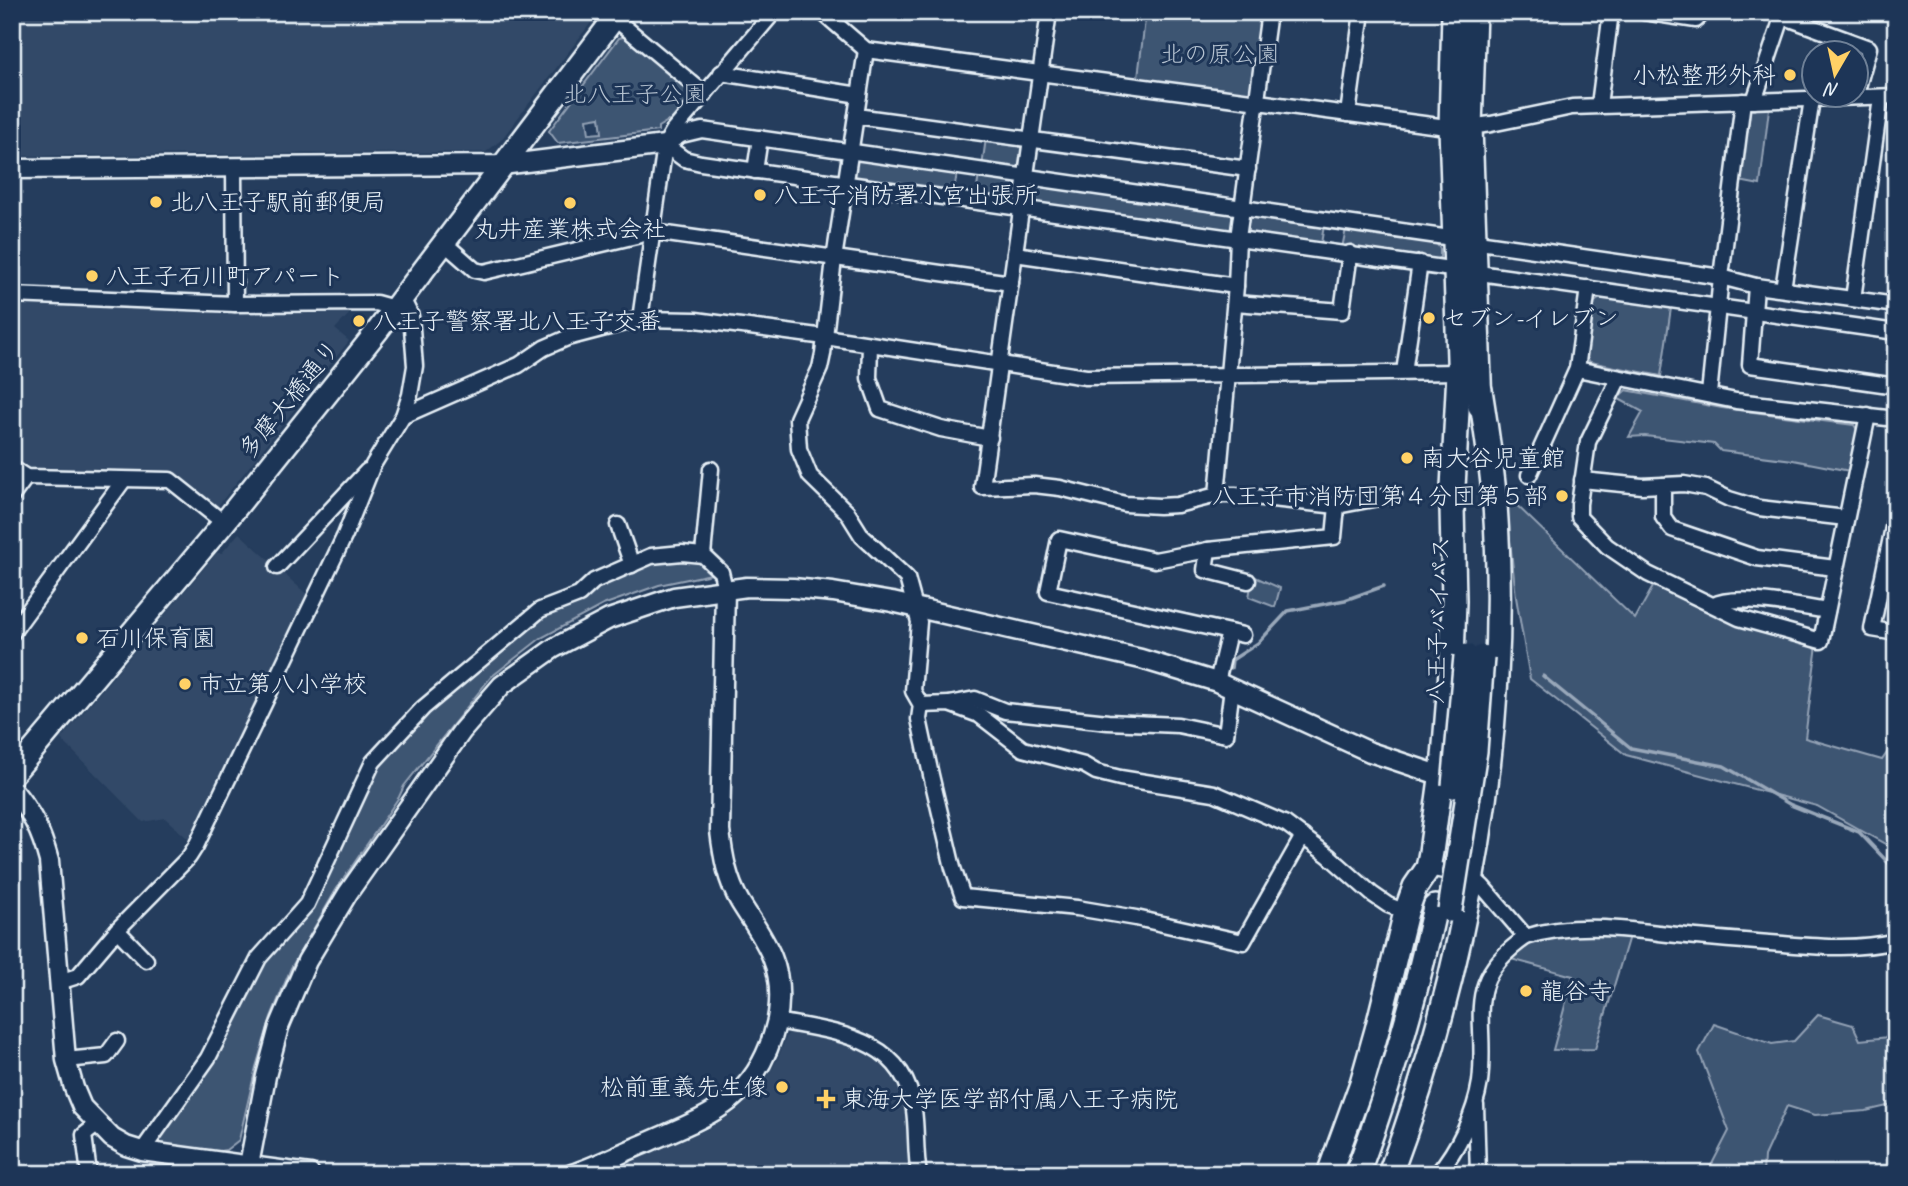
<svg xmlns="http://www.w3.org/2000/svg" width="1908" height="1186" viewBox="0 0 1908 1186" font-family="Caveat,'Klee One',sans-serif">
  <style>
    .built { fill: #334a68 }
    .green { fill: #3e5472; stroke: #93a2b5; stroke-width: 2; fill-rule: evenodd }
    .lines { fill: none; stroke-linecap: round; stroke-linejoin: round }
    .stream { stroke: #99a8ba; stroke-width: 3.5 }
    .minor-casing { stroke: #e8f1f8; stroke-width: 19 }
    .tertiary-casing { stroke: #e8f1f8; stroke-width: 23 }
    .primary-casing { stroke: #e8f1f8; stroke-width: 26 }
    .trunk-casing { stroke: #e8f1f8; stroke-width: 28 }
    .minor { stroke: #1d3557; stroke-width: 14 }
    .tertiary { stroke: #1d3557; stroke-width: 18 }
    .primary { stroke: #1d3557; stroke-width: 21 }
    .trunk { stroke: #1d3557; stroke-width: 23 }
    .trunk-bridge-casing { stroke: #e8f1f8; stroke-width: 28; stroke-linecap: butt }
    .trunk-bridge { stroke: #1d3557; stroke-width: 23 }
    .poi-dot { fill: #ffd166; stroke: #1d3557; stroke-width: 2.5 }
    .labels { text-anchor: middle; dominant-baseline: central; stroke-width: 6; stroke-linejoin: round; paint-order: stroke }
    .park-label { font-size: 24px; fill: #b5c2d0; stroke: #1d3557 }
    .poi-label { font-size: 24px; fill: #e8f1f8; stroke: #1d3557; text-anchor: start }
    .street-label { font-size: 24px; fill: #e8f1f8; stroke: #1d3557 }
  </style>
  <rect width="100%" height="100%" fill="#253d5d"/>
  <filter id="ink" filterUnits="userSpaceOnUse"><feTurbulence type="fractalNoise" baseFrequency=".0143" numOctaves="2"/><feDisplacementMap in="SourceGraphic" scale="14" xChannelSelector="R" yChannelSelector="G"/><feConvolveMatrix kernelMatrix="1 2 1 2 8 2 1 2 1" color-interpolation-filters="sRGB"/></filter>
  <g filter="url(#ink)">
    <g class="built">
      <path d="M 12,12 L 599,12 L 501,140 L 486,152 L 12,156 Z"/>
      <path d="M 12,301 L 352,311 L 335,329 L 349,341 L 217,507 L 175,474 L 24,470 L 12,461 Z"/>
      <path d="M 239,533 L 314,601 L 196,846 L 165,818 L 143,822 L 61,739 L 217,553 L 222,553 Z"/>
      <path d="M 791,1032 L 845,1042 L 870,1054 L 886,1068 L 901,1093 L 907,1114 L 908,1155 L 911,1174 L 604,1174 L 710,1128 L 737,1111 L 765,1082 L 778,1058 L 787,1035 Z"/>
    </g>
    <g class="green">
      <path d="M 1146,12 L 1269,12 L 1257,101 L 1137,85 Z"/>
      <path d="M 628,36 L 692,91 L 694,98 L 672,124 L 668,121 L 658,127 L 658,131 L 558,143 L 549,131 L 619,38 ZM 600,117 L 602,133 L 589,134 L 587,119 Z"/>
      <path d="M 1770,100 L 1760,185 L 1734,180 L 1743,101 Z"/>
      <path d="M 986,138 L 1020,143 L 1023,148 L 1021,164 L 1012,171 L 982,167 Z"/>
      <path d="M 861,157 L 1435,241 L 1440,249 L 1440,257 L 1434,262 L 857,179 L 853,173 L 854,163 ZM 957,173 L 979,175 L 976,194 L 954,191 ZM 1324,225 L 1346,229 L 1342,248 L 1321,244 Z"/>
      <path d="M 1600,298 L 1671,308 L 1661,376 L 1590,362 L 1585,355 L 1592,304 Z"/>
      <path d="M 1626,390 L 1722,408 L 1854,425 L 1859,433 L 1850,471 L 1793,460 L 1721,451 L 1714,444 L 1645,436 L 1629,437 L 1643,412 L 1617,398 Z"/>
      <path d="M 1505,494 L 1635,619 L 1654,585 L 1817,645 L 1805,738 L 1882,760 L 1896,740 L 1896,850 L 1817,806 L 1626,755 L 1530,679 L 1516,597 Z"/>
      <path d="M 682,553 L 721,572 L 659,585 L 603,605 L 541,638 L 491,677 L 404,786 L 399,797 L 336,890 L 291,968 L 271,1017 L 256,1067 L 239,1140 L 226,1150 L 215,1152 L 149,1142 L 208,1058 L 259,958 L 307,904 L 373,762 L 517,628 L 594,581 Z"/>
      <path d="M 1253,576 L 1280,588 L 1275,607 L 1249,597 Z"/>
      <path d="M 1593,930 L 1629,936 L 1595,1049 L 1553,1050 L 1573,976 L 1511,959 L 1529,943 L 1555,934 Z"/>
      <path d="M 1896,997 L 1896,1104 L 1866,1111 L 1815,1115 L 1787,1106 L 1764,1156 L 1763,1174 L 1689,1174 L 1711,1166 L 1729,1131 L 1699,1052 L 1714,1024 L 1772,1044 L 1794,1041 L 1818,1015 L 1853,1025 L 1860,1040 L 1889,1037 L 1889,999 Z"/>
    </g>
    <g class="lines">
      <g class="stream">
        <path d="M 1231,668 L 1232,660 L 1258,643 L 1288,611 L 1345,600 L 1384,586"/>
        <path d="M 1543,676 L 1631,748 L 1724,766 L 1791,805 L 1859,832 L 1896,871"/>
      </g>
      <defs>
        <g id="minor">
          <path d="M 822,12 L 866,50 L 1439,126 L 1470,127 L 1491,124 L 1572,107 L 1896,96"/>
          <path d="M 1049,12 L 982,487 L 1034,485 L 1060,488 L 1125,504 L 1159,506 L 1177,505 L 1217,495 L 1235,495 L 1337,506 L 1394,495"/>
          <path d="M 1644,12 L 1696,20 L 1704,12"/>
          <path d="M 1782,16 L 1869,48 L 1856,94"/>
          <path d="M 614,18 L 705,94"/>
          <path d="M 866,50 L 834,259 L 823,354 L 820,368 L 797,419 L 799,449 L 810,476 L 847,512 L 862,536 L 907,578 L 919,622 L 913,691 L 921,705 L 919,719 L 931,775 L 953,868 L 963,897 L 1077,908 L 1136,918 L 1243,942 L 1303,836"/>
          <path d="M 721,73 L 859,95"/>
          <path d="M 1754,101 L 1784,12"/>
          <path d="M 1599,105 L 1611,12"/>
          <path d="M 1348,114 L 1362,12"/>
          <path d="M 856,116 L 1248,169"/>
          <path d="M 665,145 L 684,159 L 701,163 L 1896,332"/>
          <path d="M 665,145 L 681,135 L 702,130 L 1721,277 L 1756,286 L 1896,305"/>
          <path d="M 234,168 L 235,304"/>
          <path d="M 755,171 L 760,138"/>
          <path d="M 443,242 L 475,270 L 484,272 L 653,232 L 1011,283"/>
          <path d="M 1015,254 L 1236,286"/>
          <path d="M 1756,286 L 1750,365 L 1896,386"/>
          <path d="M 1783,289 L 1812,99"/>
          <path d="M 12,295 L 235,304 L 376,303 L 394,308"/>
          <path d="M 1853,299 L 1881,98"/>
          <path d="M 1235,303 L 1342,311 L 1350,253"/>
          <path d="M 640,319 L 665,145 L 673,131 L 774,12"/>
          <path d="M 870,345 L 869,378 L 880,409 L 941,429 L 990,438"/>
          <path d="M 1577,369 L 1736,401 L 1896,419"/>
          <path d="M 1404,372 L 1420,263"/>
          <path d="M 1619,378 L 1588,442 L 1579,504 L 1579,517 L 1607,546 L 1648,574 L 1739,618 L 1821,641 L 1868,415"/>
          <path d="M 1709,394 L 1721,277 L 1743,101"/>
          <path d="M 403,416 L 519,365 L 544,348 L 567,338 L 640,319 L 696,320 L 825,337 L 1086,377 L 1459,372"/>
          <path d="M 12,468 L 26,477 L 170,480 L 224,523"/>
          <path d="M 1529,475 L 1577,369 L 1588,288"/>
          <path d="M 1582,480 L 1642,486 L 1684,484 L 1706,488 L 1729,499 L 1759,508 L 1846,518"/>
          <path d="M 1663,485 L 1663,517 L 1672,529 L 1757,558 L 1835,568"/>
          <path d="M 1217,495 L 1236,286 L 1238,238 L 1269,12"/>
          <path d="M 12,496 L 26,477"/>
          <path d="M 1896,513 L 1872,629 L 1896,633"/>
          <path d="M 618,525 L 632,565"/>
          <path d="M 1208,550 L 1205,570 L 1248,581"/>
          <path d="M 703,555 L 711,469"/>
          <path d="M 277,567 L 367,471"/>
          <path d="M 1714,605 C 1734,593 1803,607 1827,611"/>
          <path d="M 12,633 L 123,481"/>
          <path d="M 1243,635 L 1048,592 L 1059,539 L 1155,560 L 1208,550 L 1334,537 L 1337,506"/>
          <path d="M 1217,682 L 1229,632"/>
          <path d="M 949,704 L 975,699 L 1005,711 L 1108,722 L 1178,725 L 1226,735 L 1232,688"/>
          <path d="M 921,705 L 949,704 L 979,715 L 1023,749 L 1084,765 L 1096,772 L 1120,778 L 1214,793 L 1286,824 L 1329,856 L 1372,894 L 1388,905 L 1406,912"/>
          <path d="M 1428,868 L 1471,876 L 1483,887 L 1526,937 C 1570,923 1614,928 1659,933 C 1701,938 1742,941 1783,944 C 1822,947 1858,950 1896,941"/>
          <path d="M 117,930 L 146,960"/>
          <path d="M 59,982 L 78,976 L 117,930 L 189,857 L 196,846 L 345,535 L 373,465 L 403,416 L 410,395 L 415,366 L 411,316 L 402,298"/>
          <path d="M 777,1021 C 834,1032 905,1037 914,1110 C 917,1131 915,1152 919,1174"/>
          <path d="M 66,1060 L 106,1056 L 117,1041"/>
          <path d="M 1476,1105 L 1478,1174"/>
          <path d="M 142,1151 L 208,1058 L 259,958 L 307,904 L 373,762 L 423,708 L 540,610 L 579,595 L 594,581 L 651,556 L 682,553 L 703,555 L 721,572 L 725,589"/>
          <path d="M 12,1163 L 16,1174"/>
          <path d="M 89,1174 L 84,1135 L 98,1124"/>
          <path d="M 1437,1174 C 1458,1149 1475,1114 1480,1082 C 1488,1017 1460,983 1526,937"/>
        </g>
        <g id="tertiary">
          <path d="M 12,169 L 502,165 L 665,145"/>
          <path d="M 12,789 C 32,813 41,831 49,861 L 66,1060 L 74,1088 L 82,1107 L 112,1138 L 126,1146 L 142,1151 L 310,1174"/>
          <path d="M 249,1165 L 266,1076 L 279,1027 L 307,961 L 348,893 L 462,731 L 502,685 L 554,648 L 609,619 L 674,597 L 747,587 L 793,588 L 833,592 L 892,602 L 1141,659 L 1217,682 L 1370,752 L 1454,780"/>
          <path d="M 572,1174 C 597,1166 621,1153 646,1143 C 707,1116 751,1104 773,1035 C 781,1010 782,981 772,957 C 764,937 751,920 740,902 C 727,880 723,856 720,831 L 725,589"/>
        </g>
        <path id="primary" d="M 12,775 L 224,523 L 378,330 L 619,12"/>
        <g id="trunk">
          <path d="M 1454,12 L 1451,127 L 1460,387"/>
          <path d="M 1474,12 L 1470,127 L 1480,406"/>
          <path d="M 1329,1174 L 1362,1083 L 1377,1030 L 1406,912 L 1415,887 L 1428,868 L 1431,852 L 1444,757 L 1452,659 L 1454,601 L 1452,507 L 1459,372"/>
          <path d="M 1357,1174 C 1390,1086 1415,998 1435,907"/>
          <path d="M 1390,1174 C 1467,969 1511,723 1495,505 C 1492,466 1486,428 1480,390"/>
        </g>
      </defs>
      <use href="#minor" class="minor-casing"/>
      <use href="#tertiary" class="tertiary-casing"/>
      <use href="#primary" class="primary-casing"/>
      <use href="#trunk" class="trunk-casing"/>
      <use href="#minor" class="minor"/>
      <use href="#tertiary" class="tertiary"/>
      <use href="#primary" class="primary"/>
      <use href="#trunk" class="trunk"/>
      <defs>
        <g id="trunk-bridge">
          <path d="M 1454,786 L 1466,656"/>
          <path d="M 1450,910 L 1475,751 L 1482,657"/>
        </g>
      </defs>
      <use href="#trunk-bridge" class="trunk-bridge-casing"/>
      <use href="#trunk-bridge" class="trunk-bridge"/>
    </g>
  </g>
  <g class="poi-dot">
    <circle cx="1790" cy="75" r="7"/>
    <circle cx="760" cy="195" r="7"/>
    <circle cx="156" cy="202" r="7"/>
    <circle cx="570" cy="203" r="7"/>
    <circle cx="92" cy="276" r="7"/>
    <circle cx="1429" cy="318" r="7"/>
    <circle cx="359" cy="321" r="7"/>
    <circle cx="1407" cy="458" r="7"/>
    <circle cx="1562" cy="496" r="7"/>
    <circle cx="82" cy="638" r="7"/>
    <circle cx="185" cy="684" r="7"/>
    <circle cx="1526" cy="991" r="7"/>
    <circle cx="782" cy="1087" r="7"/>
    <path d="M822.5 1088.5h7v7h7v7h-7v7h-7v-7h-7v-7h7z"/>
  </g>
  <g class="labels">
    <g class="park-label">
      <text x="1220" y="54">北の原公園</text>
      <text x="635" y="94">北八王子公園</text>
    </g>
    <g class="poi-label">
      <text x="1776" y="75" text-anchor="end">小松整形外科</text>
      <text x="774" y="195">八王子消防署小宮出張所</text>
      <text x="170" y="202">北八王子駅前郵便局</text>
      <text x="570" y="229" text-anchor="middle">丸井産業株式会社</text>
      <text x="106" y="276">八王子石川町アパート</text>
      <text x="1443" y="318">セブン-イレブン</text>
      <text x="373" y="321">八王子警察署北八王子交番</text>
      <text x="1421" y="458">南大谷児童館</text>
      <text x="1548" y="496" text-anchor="end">八王子市消防団第４分団第５部</text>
      <text x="96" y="638">石川保育園</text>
      <text x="199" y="684">市立第八小学校</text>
      <text x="1540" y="991">龍谷寺</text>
      <text x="768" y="1087" text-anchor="end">松前重義先生像</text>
      <text x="842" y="1099">東海大学医学部付属八王子病院</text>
    </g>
    <g class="street-label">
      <text transform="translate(289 399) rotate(-51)">多摩大橋通り</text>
      <text transform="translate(1438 620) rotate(-88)">八王子バイパス</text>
    </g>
  </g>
  <rect width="1908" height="1186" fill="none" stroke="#1d3557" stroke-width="42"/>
  <rect x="21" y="21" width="1866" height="1144" fill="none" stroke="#e8f1f8" stroke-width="2.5" filter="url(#ink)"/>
  <g transform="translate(1835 74) rotate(189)"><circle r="33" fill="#1d3557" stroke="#6e8097" stroke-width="2"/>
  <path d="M0-5L12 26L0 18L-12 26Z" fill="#ffd166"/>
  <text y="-10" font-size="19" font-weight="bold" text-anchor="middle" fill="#e8f1f8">N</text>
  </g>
</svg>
